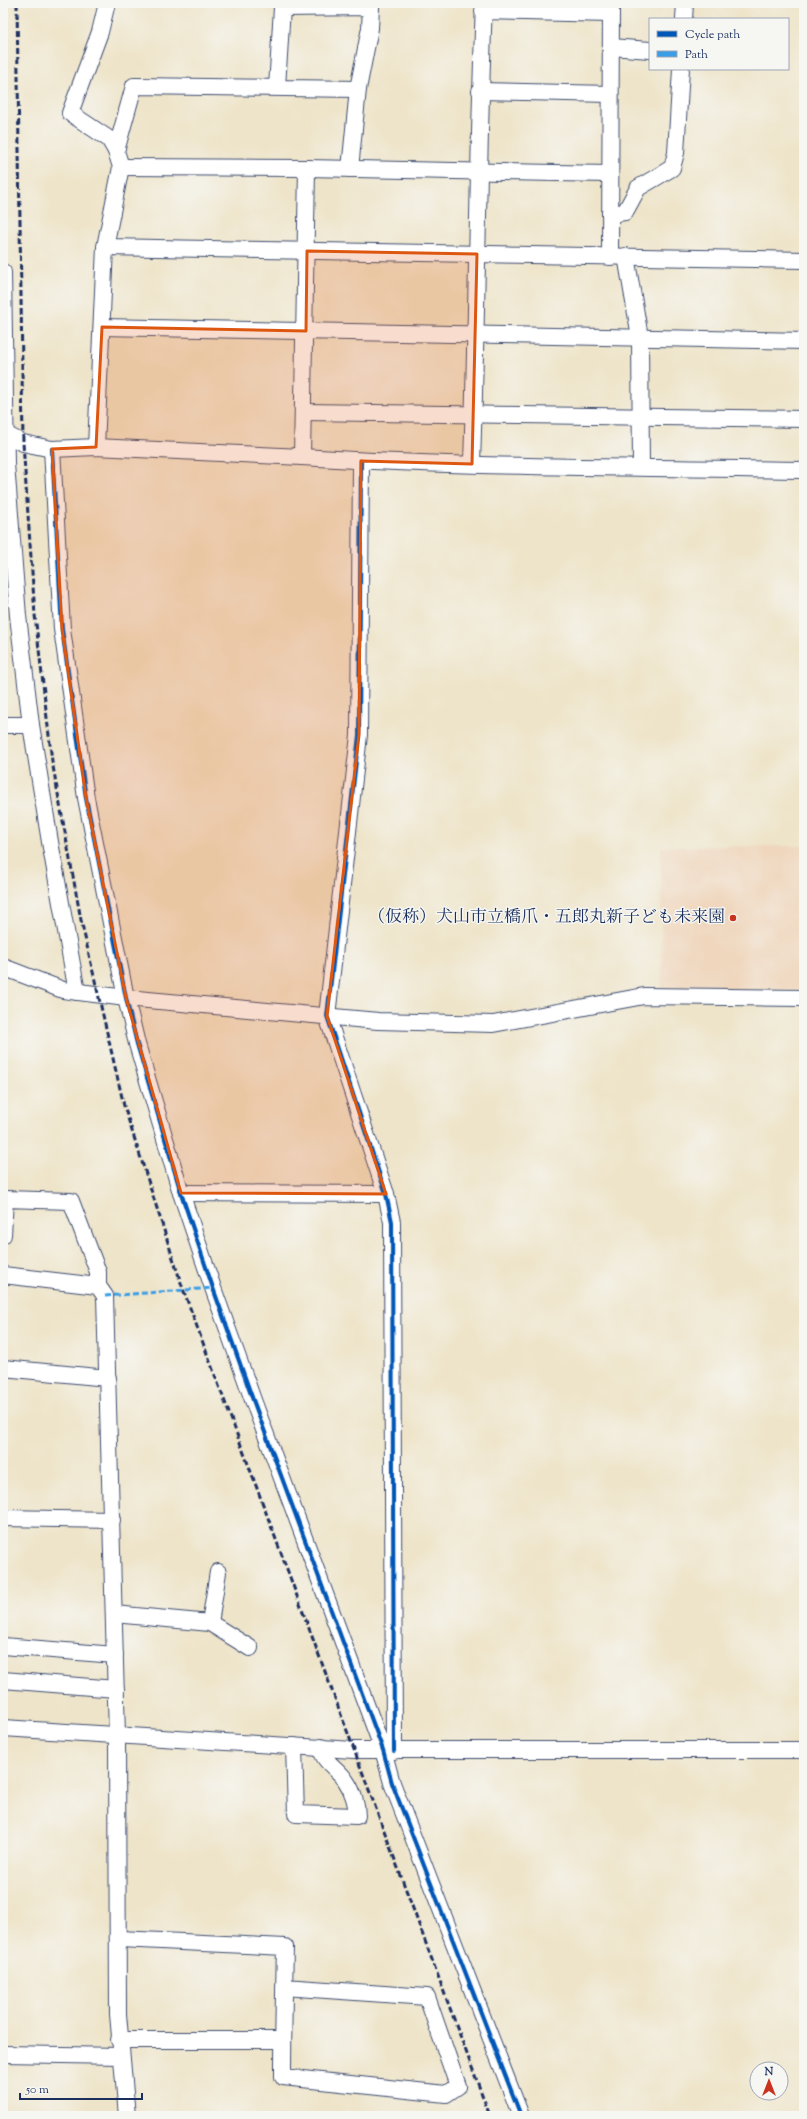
<svg xmlns="http://www.w3.org/2000/svg" width="807" height="2119" viewBox="0 0 807 2119" font-family="'Sorts Mill Goudy','Noto Serif JP',serif">
  <style>
    .built { fill: #efd6bc }
    .lines { fill: none; stroke-linecap: round; stroke-linejoin: round }
    .minor-casing { stroke: #3b4a6e; stroke-width: 18 }
    .minor { stroke: #fff; stroke-width: 16 }
    .rail { stroke: #1b2f5e; stroke-width: 3; stroke-dasharray: 6 3; stroke-linecap: butt }
    .quiet { stroke: #3b9de6; stroke-width: 3; stroke-dasharray: 6 3; stroke-linecap: butt }
    .cycleway-casing { stroke: #f6f6f2; stroke-width: 6 }
    .cycleway { stroke: #0057b8; stroke-width: 4 }
    .marked { fill: #de5710; fill-opacity: 0.2; stroke: #de5710; stroke-width: 3; stroke-linejoin: round }
    .poi-dot { fill: #c8321e; stroke: #f6f6f2; stroke-width: 1.5 }
    .labels { text-anchor: middle; dominant-baseline: central; stroke-width: 3; stroke-linejoin: round; paint-order: stroke }
    .poi-label { font-size: 17px; fill: #1b2f5e; stroke: #f6f6f2; text-anchor: end }
  </style>
  <rect width="100%" height="100%" fill="#f6f6f2"/>
  <filter id="ink" filterUnits="userSpaceOnUse"><feTurbulence type="fractalNoise" baseFrequency=".025" numOctaves="2"/><feDisplacementMap in="SourceGraphic" scale="8" xChannelSelector="R" yChannelSelector="G"/><feConvolveMatrix kernelMatrix="1 2 1 2 8 2 1 2 1" color-interpolation-filters="sRGB"/></filter>
  <filter id="wash" filterUnits="userSpaceOnUse"><feTurbulence type="fractalNoise" baseFrequency=".012" numOctaves="4" result="noise"/><feDisplacementMap in="SourceGraphic" scale="16" xChannelSelector="R" yChannelSelector="G"/><feGaussianBlur stdDeviation="0.9" result="paint"/><feColorMatrix in="noise" values="0 0 0 0 0 0 0 0 0 0 0 0 0 0 0 0 0 1.4 0 .05"/><feComposite in="paint" operator="in"/></filter>
  <g filter="url(#wash)">
    <rect width="100%" height="100%" fill="#eee4c9"/>
    <path class="built" d="M 804,846 L 804,990 L 662,990 L 661,847 Z"/>
  </g>
  <g filter="url(#ink)">
    <g class="lines">
      <defs>
        <g id="minor">
          <path d="M 107,3 L 100,32 L 70,113 L 109,139 L 116,151"/>
          <path d="M 483,11 L 611,14"/>
          <path d="M 684,19 L 685,3"/>
          <path d="M 611,47 L 650,50"/>
          <path d="M 480,91 L 610,94"/>
          <path d="M 121,167 L 307,168 L 609,174"/>
          <path d="M 350,169 L 358,89"/>
          <path d="M 610,214 L 625,212 L 638,188 L 672,168 L 676,153 L 681,69"/>
          <path d="M 105,247 L 804,260"/>
          <path d="M 626,256 L 640,337 L 641,467"/>
          <path d="M 610,257 L 611,3"/>
          <path d="M 3,272 L 6,464 L 18,616 L 31,725 L 50,842 L 77,992"/>
          <path d="M 102,327 L 804,341"/>
          <path d="M 303,412 L 804,419"/>
          <path d="M 3,433 L 23,443 L 52,449 L 96,447 L 302,457 L 307,168"/>
          <path d="M 96,447 L 105,247 L 121,167 L 116,151 L 134,86 L 358,89 L 370,28 L 371,7 L 282,8 L 277,87"/>
          <path d="M 52,449 L 62,629 L 86,798 L 126,998 L 137,1044 L 181,1193 L 213,1288 L 253,1400 L 383,1750 L 392,1783 L 521,2116"/>
          <path d="M 302,457 C 469,468 637,467 804,470"/>
          <path d="M 361,461 L 359,735 L 327,1016 L 386,1194 L 392,1222 L 394,1751"/>
          <path d="M 472,464 C 477,310 478,157 484,3"/>
          <path d="M 3,725 L 31,725"/>
          <path d="M 3,967 L 63,990 L 126,998 L 378,1021 L 493,1024 L 644,996 L 804,998"/>
          <path d="M 181,1193 L 386,1194"/>
          <path d="M 3,1235 L 5,1199 L 71,1201 L 98,1272 L 98,1286"/>
          <path d="M 3,1275 L 98,1286 L 105,1296 L 117,1736 L 118,2014 L 127,2116"/>
          <path d="M 3,1368 L 108,1378"/>
          <path d="M 3,1518 L 112,1520"/>
          <path d="M 114,1614 L 210,1623 L 250,1648"/>
          <path d="M 210,1623 L 218,1572"/>
          <path d="M 3,1646 L 115,1655"/>
          <path d="M 3,1680 L 116,1689"/>
          <path d="M 3,1728 L 354,1750 L 804,1750"/>
          <path d="M 294,1746 L 296,1814 L 357,1816 C 357,1805 353,1791 346,1781 C 339,1769 322,1762 321,1747"/>
          <path d="M 119,1939 L 285,1947 C 284,1990 283,2034 283,2077 L 446,2094 L 458,2086 L 427,1997 L 284,1987"/>
          <path d="M 119,2040 L 283,2040"/>
          <path d="M 3,2054 L 121,2056"/>
        </g>
      </defs>
      <use href="#minor" class="minor-casing"/>
      <use href="#minor" class="minor"/>
      <path class="rail" d="M 17,3 L 23,443 L 35,615 L 52,761 L 81,920 L 124,1106 L 183,1289 L 490,2116"/>
      <path class="quiet" d="M 105,1296 L 213,1288"/>
      <defs>
        <g id="cycleway">
          <path d="M 52,449 L 62,629 L 86,798 L 126,998 L 137,1044 L 181,1193 L 213,1288 L 253,1400 L 383,1750 L 392,1783 L 521,2116"/>
          <path d="M 361,461 L 359,735 L 327,1016 L 386,1194 L 392,1222 L 394,1751"/>
        </g>
      </defs>
      <use href="#cycleway" class="cycleway-casing"/>
      <use href="#cycleway" class="cycleway"/>
    </g>
  </g>
  <path class="marked" d="M 307,251 L 477,254 L 472,464 L 361,461 L 359,735 L 327,1016 L 386,1194 L 181,1193 L 126,998 L 86,798 L 62,629 L 52,449 L 96,447 L 102,327 L 306,331 Z"/>
  <circle class="poi-dot" cx="733" cy="918" r="4"/>
  <g class="labels">
    <g class="poi-label">
      <text x="725" y="918">（仮称）犬山市立橋爪・五郎丸新子ども未来園</text>
    </g>
  </g>
  <rect width="807" height="2119" fill="none" stroke="#f6f6f2" stroke-width="16"/>
  <rect x="649" y="18" width="140" height="52" fill="#f6f6f2" stroke="#9ea6b7"/>
  <rect x="657" y="31" width="20" height="6" fill="#0057b8" stroke="#9ea6b7"/>
  <text x="685" y="38" font-size="12" fill="#1b2f5e">Cycle path</text>
  <rect x="657" y="51" width="20" height="6" fill="#3b9de6" stroke="#9ea6b7"/>
  <text x="685" y="58" font-size="12" fill="#1b2f5e">Path</text>
  <g transform="translate(769 2081)"><circle r="19" fill="#f6f6f2" stroke="#9ea6b7"/>
  <path d="M0-3L7 15L0 10L-7 15Z" fill="#c8321e"/>
  <text y="-6" font-size="11" font-weight="bold" text-anchor="middle" fill="#1b2f5e">N</text>
  </g>
  <path d="M20 2093v6h122v-6" fill="none" stroke="#1b2f5e" stroke-width="2"/>
  <text x="26" y="2093" font-size="12" fill="#1b2f5e" stroke="#f6f6f2" stroke-width="3" paint-order="stroke">50 m</text>
</svg>
